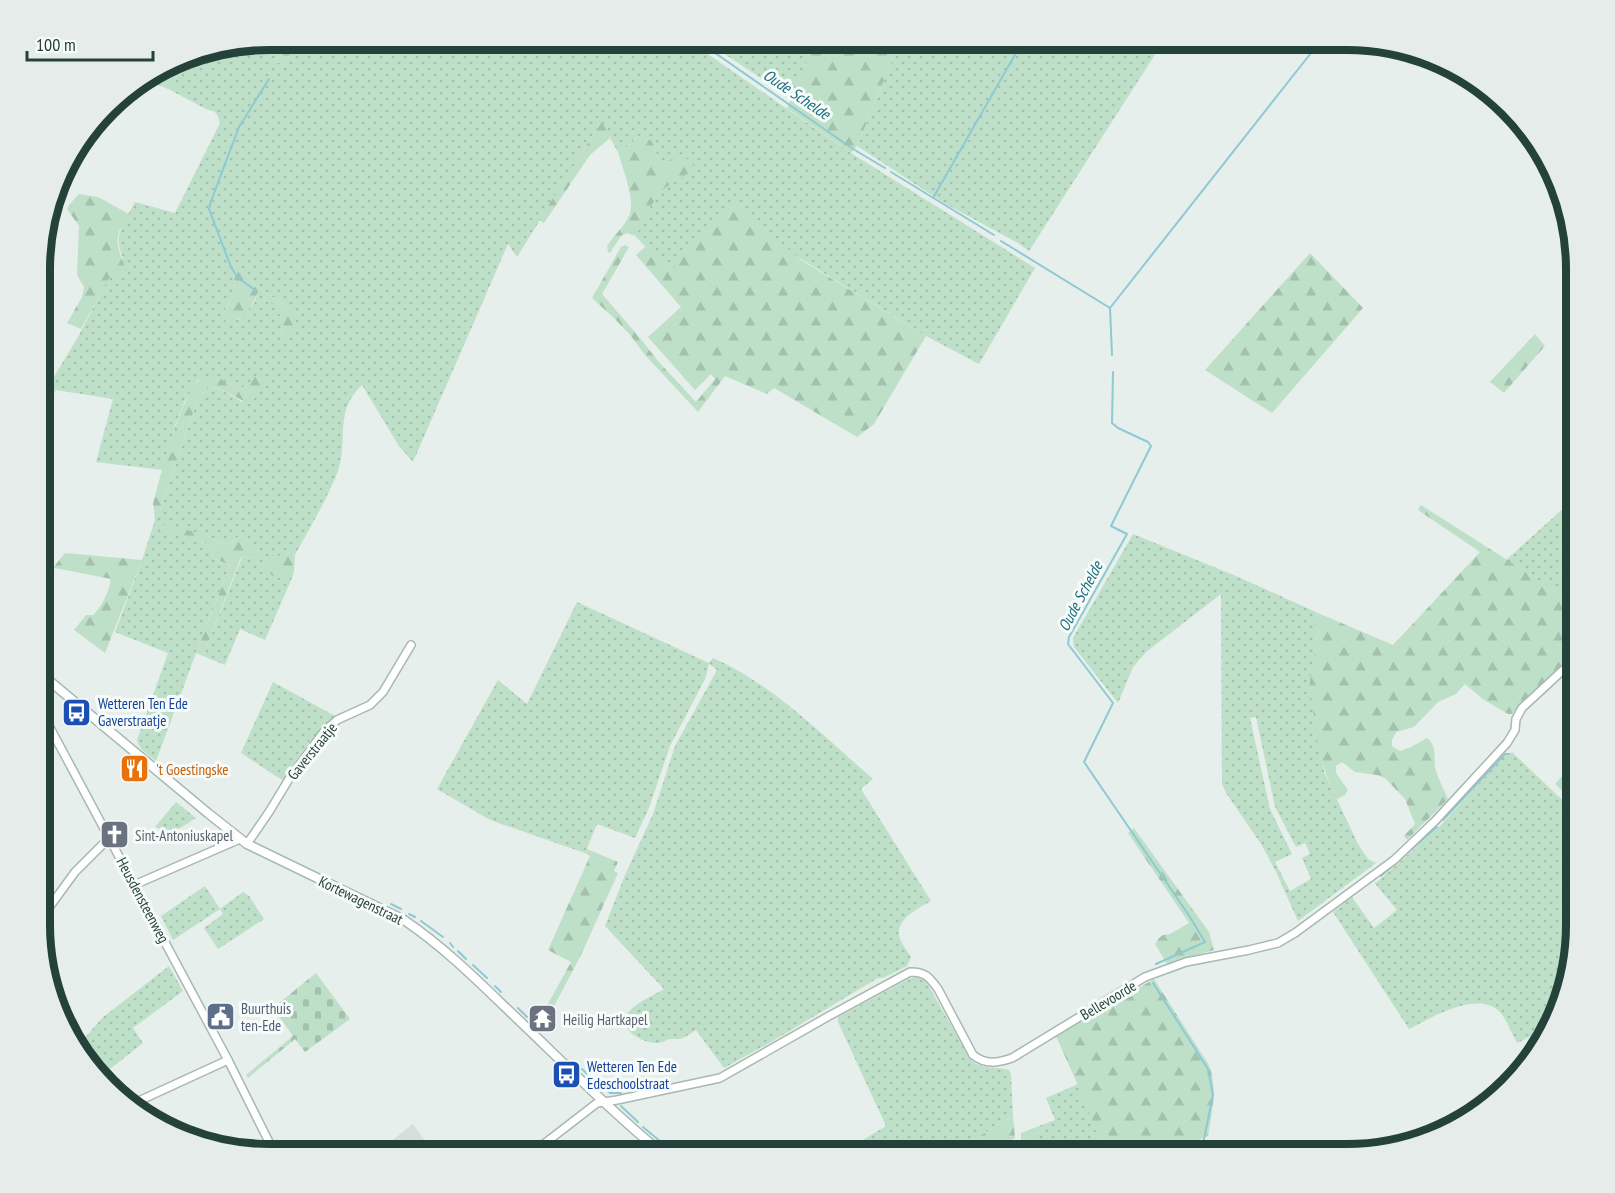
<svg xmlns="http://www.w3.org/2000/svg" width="1615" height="1193" viewBox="0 0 1615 1193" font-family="'PT Sans Narrow',sans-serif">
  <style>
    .built { fill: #d4dfda }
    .grass { fill: url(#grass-dots); fill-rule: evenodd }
    .forest { fill: url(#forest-firs) }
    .cemetery { fill: url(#cemetery-stones) }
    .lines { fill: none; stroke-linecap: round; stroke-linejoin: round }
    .stream { stroke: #8ec9d4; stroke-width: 2 }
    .minor-casing { stroke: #a8b8b2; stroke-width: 10 }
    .tertiary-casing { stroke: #a8b8b2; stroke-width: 11 }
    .minor { stroke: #fff; stroke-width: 7 }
    .tertiary { stroke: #fff; stroke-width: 8 }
    .labels { text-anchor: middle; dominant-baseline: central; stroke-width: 6; stroke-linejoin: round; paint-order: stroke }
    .transit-label { font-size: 15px; fill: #164399; stroke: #f7fbf9; text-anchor: start }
    .street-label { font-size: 15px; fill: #24423a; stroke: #f7fbf9 }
    .food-label { font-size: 15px; fill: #c56008; stroke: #f7fbf9; text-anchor: start }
    .worship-label { font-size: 15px; fill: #5b616d; stroke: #f7fbf9; text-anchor: start }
    .service-label { font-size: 15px; fill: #4e5e75; stroke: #f7fbf9; text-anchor: start }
    .water-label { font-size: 16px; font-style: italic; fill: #1c6f80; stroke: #f7fbf9 }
    .rim { fill: none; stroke: #24423a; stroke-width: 8 }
  </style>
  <defs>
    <pattern id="grass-dots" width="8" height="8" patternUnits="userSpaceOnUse" patternTransform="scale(1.5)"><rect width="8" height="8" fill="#bfe0c8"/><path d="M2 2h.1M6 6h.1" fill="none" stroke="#a4c1ad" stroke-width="1.8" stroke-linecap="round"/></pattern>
    <pattern id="forest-firs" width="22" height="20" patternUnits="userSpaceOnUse" patternTransform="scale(1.5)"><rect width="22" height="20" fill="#bfe0c8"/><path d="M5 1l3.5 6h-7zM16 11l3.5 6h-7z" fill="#a4c1ad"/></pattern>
    <pattern id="cemetery-stones" width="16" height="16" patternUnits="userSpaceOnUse" patternTransform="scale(1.5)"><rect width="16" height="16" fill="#bfe0c8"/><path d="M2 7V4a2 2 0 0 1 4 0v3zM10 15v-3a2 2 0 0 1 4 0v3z" fill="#a4c1ad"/></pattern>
  </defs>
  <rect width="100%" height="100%" fill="#e6efeb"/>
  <path class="built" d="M 413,1124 L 430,1148 L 423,1154 L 375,1154 Z"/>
  <g class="grass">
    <path d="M 268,39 L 287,39 L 275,61 L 284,65 L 298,39 L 686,39 L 851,153 L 1035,268 L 979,364 L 926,336 L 791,253 L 670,272 L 635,236 C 641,227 644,219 648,210 C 657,193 673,180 690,172 L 669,161 L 664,162 L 659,160 C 654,148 654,137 639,136 L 627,147 L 618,152 L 601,122 L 517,257 L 508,244 L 413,462 L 399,446 L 362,385 C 331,415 351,441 336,476 C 325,503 309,529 295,555 L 288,553 L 272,558 L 283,578 L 292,578 L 265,640 L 240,629 L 225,665 L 203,656 L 242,557 L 250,558 L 256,556 L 259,551 L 246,539 L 238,537 L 228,544 L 220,542 L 206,535 L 164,530 L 204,542 L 210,546 L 213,558 L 230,565 L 196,653 L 156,761 C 150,756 138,749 137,740 L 168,653 L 115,632 L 142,560 L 155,520 L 154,510 L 160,511 L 196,404 L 207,387 C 220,387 231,395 242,402 L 251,383 L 240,389 L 223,381 L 198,380 L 185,401 L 175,426 L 163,470 L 96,462 L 113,399 L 56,390 L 48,387 L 79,335 L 109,277 L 123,258 C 112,234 124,223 135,202 L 175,213 L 220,123 C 218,115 217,111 208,110 L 170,90 L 191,53 L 194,51 ZM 233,272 L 244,273 L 260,289 L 299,314 L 280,341 C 287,316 278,306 258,292 L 254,303 L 239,320 L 222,314 C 233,299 237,290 233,272 Z"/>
    <path d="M 702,39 L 817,39 L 791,100 L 780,91 Z"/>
    <path d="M 882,39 L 1165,39 L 1029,251 L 1018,243 L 944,203 L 857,146 L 898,46 Z"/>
    <path d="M 1576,497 L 1576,604 L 1506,560 Z"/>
    <path d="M 1133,534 L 1236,576 L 1318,613 L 1314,621 L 1316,628 L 1316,649 L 1310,684 L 1324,772 L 1358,844 L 1368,859 L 1376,863 L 1298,921 L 1276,872 L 1261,844 L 1226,793 L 1222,784 L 1221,594 L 1146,652 L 1133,667 L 1118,703 L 1074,647 L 1073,638 ZM 1256,717 L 1275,807 L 1296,847 L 1305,843 L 1310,854 L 1302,858 L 1311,879 L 1290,891 L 1275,862 L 1292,854 L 1270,809 L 1250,718 Z"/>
    <path d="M 577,602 L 709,663 L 713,658 C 774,685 823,736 873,779 L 861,789 L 931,901 C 919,908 897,918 899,935 C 900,943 907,950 911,957 L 907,966 L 883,978 L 878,978 L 771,1042 L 724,1068 L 696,1030 C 691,1033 685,1038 680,1039 C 679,1039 671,1039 670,1039 C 666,1040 662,1043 657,1043 C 645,1044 619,1031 626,1016 C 633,1003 653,996 664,989 L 605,926 L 625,875 L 653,814 L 675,746 L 717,670 L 709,664 L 705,679 L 670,746 L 649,808 L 635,838 L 597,824 L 585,853 L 490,820 L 437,789 L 498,680 L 527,704 Z"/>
    <path d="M 273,682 L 335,716 L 310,741 L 282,780 L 241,753 Z"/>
    <path d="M 40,727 L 49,744 L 40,756 Z"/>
    <path d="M 1512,752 L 1576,813 L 1575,940 L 1558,1013 L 1550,1027 L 1517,1043 C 1512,1034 1505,1016 1498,1010 C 1474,991 1431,1018 1409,1029 L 1333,912 L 1352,897 L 1374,928 L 1397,910 L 1373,881 L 1376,883 L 1441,825 L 1505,755 L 1508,755 Z"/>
    <path d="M 1576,760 L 1576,804 L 1555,784 Z"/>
    <path d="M 176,802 L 196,818 C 180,828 175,835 155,827 Z"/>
    <path d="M 205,886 L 220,909 L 243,892 L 249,896 L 264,919 L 218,949 L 204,928 L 223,914 L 220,909 L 173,940 L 161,916 Z"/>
    <path d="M 169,966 L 183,991 L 133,1028 L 143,1043 L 101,1076 L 78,1046 L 102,1018 Z"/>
    <path d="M 916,977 L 923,979 L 928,985 L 971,1060 C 982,1070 995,1066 1009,1070 L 1011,1074 L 1013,1116 L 949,1154 L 865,1154 L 870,1151 L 864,1139 L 886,1126 L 838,1022 L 838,1017 L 911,978 Z"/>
    <path d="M 1078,1084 L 1105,1154 L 1037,1154 L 1031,1135 L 1040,1132 L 1039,1126 L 1055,1120 L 1046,1098 Z"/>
  </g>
  <g class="forest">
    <path d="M 287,39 L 298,39 L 284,65 L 275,61 Z"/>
    <path d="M 817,39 L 882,39 L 898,46 L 857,146 L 851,153 L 787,108 Z"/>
    <path d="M 191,53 L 170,90 L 146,79 Z"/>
    <path d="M 602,121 L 610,138 L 590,155 L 544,223 L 539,220 Z"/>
    <path d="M 640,135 C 654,137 654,148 659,160 L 664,162 C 679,158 676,153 691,161 L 694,167 L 690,172 L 665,188 L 649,208 L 642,226 L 635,236 L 627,233 L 621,236 L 610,253 L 608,252 L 607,246 C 614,235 625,226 630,214 C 635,199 622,167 618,152 L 627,147 Z"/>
    <path d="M 79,194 L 98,197 L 129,214 C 126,220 121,226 119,232 C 114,246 124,262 128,275 L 109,278 L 81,329 L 67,323 L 82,297 L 84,287 L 77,275 L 79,226 L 67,209 L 69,205 Z"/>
    <path d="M 733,201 L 801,260 L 926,336 L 874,424 L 857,437 L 774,388 L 767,394 L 725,376 L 698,412 L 645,355 L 631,336 L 613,317 L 592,298 L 621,247 L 625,245 L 629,247 L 602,294 L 640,338 L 658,361 L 696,402 L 715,379 L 711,374 L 695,390 L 648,337 L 681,307 L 636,255 L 646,246 L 670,272 Z"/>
    <path d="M 1310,253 L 1363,308 L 1272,413 L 1205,370 Z"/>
    <path d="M 239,270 L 244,273 L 260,289 L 299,314 L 284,343 L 280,341 C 287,316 278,307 258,292 C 252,306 243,324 226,322 L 222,314 C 233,299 237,290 233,272 Z"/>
    <path d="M 1535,334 L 1545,346 L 1504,393 L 1490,382 Z"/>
    <path d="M 254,376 L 264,380 L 252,404 C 237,400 222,386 207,387 L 196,404 L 160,511 L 154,510 L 153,504 C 159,483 183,381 205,377 C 216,374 230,384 240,389 L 251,383 Z"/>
    <path d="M 48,387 L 56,390 L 41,415 L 41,399 Z"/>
    <path d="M 1421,505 L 1576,604 L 1576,654 L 1522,703 L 1512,714 L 1508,714 L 1484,700 L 1465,684 L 1456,694 L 1438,702 L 1414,727 L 1396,732 L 1392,740 L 1392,746 L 1400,751 L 1411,747 L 1427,738 C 1439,748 1432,758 1436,771 C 1439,780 1444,790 1448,799 L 1407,840 L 1404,836 L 1415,824 L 1405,799 L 1385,778 L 1377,775 L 1355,772 L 1342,762 L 1336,766 L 1336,773 L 1348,790 L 1345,795 L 1337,799 C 1322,772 1316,740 1313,709 C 1312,700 1309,690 1310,681 C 1313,661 1320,641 1314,621 L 1318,613 L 1393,645 L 1480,552 L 1418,510 Z"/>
    <path d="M 165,524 L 206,535 L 220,542 L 228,544 L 238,537 L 246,539 L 259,551 L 256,556 L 250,558 L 241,557 L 203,656 L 196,653 L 230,565 L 213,558 L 210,546 L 204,542 L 163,530 Z"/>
    <path d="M 65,553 L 142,560 L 105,653 L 74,630 L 86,615 L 93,615 C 103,605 108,593 111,579 L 55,568 L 40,587 L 40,584 Z"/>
    <path d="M 288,553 L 295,555 L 294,571 L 292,578 C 279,579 270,577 262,566 L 263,559 L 272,558 Z"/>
    <path d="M 1134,828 L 1209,932 L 1214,950 L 1167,964 L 1155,944 L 1159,938 L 1163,935 L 1170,934 L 1189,923 L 1128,833 Z"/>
    <path d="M 587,849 L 618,862 L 614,871 L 618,873 L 581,955 L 542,1029 L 537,1024 L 571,962 L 548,950 L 590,856 L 585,853 Z"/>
    <path d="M 1154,979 L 1209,1065 C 1218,1089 1212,1111 1208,1136 L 1174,1150 L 1173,1154 L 1105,1154 L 1076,1081 L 1056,1036 Z"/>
    <path d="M 1013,1116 L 1015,1138 L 1005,1143 L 985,1148 L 974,1154 L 949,1154 Z"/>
    <path d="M 1039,1126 L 1041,1132 L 1031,1135 L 1037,1154 L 1002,1154 L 1021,1146 L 1021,1133 Z"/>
  </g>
  <path class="cemetery" d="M 316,973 L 350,1019 L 305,1052 L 295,1039 L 248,1078 L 246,1075 L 293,1036 L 273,1008 Z"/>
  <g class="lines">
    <g class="stream">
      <path d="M 695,39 L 853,149 L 885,168"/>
      <path d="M 891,172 L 994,235"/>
      <path d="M 933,198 L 1024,39"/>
      <path d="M 1001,241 L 1110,308 L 1112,355"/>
      <path d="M 255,290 L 238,278 L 231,267 L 209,209 L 211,201 L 239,127 L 269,79"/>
      <path d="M 1110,308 L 1322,39"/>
      <path d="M 1113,372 L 1112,423 L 1118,428 L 1148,442 L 1151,446 L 1111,526 L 1127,534 L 1069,637 L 1068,644 L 1113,703 L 1084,762 L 1190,917 L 1205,942 L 1156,964"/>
      <path d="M 40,724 L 46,735"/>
      <path d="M 1443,820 L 1505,754 L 1509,754"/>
      <path d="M 1381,876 L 1437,827"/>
      <path d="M 391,904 L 401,909"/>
      <path d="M 409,914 L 415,917"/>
      <path d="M 421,921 L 443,937"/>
      <path d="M 450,943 L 453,947"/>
      <path d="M 458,951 L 466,959"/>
      <path d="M 473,965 L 487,978"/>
      <path d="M 1153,983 L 1208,1069 L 1213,1095 L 1201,1154"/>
      <path d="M 495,986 L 501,992"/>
      <path d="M 518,1008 L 527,1017"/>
      <path d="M 538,1027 L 541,1029"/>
      <path d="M 582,1069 L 595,1081"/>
      <path d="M 600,1085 L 610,1093 L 621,1093"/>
      <path d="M 621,1106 L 638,1122"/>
      <path d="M 643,1127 L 667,1147"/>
      <path d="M 673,1152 L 676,1154"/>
    </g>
    <defs>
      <g id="minor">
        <path d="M 40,709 L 228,1060 L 275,1154"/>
        <path d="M 247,844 L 269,812 L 289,779 L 322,734 L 337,720 L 370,705 L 383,692 L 411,645"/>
        <path d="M 134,885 L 240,839"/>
        <path d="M 40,920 L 75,872 L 109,838"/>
        <path d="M 130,1105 L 228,1060"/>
        <path d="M 531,1154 L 597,1103 L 617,1100 L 720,1078 L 829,1016 L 910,972 C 926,972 929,977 938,989 L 973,1055 C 986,1065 997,1063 1012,1058 L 1145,977 L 1186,962 L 1249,950 L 1278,943 L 1295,933 L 1394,860 L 1435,821 L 1507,743 L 1515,730 L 1516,719 L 1522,708 L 1576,658"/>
      </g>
      <path id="tertiary" d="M 40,673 L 209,814 L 247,844 L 404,920 C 441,945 473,976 505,1007 C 557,1056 607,1108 663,1154"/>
    </defs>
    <use href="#minor" class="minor-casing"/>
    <use href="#tertiary" class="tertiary-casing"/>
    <use href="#minor" class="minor"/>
    <use href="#tertiary" class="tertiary"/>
  </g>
  <defs>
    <symbol id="bus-square" viewBox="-11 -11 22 22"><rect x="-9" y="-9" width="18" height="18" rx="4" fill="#1a4fb4" stroke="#f7fbf9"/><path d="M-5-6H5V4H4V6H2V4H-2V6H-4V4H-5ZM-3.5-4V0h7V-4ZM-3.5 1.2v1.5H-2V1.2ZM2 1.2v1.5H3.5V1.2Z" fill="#fff"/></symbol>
    <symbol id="restaurant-square" viewBox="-11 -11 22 22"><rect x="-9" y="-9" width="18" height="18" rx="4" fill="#e8710a" stroke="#f7fbf9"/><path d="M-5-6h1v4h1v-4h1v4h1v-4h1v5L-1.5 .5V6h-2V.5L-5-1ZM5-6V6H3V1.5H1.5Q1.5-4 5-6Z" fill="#fff"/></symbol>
    <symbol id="church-square" viewBox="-11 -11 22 22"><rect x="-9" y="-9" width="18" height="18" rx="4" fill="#6b7280" stroke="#f7fbf9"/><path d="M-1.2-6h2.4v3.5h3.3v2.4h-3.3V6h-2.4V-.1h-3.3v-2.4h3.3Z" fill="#fff"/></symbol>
    <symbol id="civic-square" viewBox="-11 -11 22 22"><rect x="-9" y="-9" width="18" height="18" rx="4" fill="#5c6f8a" stroke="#f7fbf9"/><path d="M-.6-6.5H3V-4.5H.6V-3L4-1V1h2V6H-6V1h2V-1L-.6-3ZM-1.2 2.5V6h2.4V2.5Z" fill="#fff"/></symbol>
    <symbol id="temple-square" viewBox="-11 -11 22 22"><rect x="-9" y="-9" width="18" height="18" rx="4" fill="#6b7280" stroke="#f7fbf9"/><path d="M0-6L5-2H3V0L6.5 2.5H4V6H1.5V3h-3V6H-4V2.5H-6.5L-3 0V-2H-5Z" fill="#fff"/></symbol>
  </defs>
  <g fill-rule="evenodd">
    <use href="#bus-square" x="60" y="696" width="33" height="33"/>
    <use href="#restaurant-square" x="118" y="752" width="33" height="33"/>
    <use href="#church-square" x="98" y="818" width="33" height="33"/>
    <use href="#civic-square" x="204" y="1000" width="33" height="33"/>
    <use href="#temple-square" x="526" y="1002" width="33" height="33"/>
    <use href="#bus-square" x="550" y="1058" width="33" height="33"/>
  </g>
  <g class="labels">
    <g class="transit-label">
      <text x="98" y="703">Wetteren Ten Ede<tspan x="98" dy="17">Gaverstraatje</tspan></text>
      <text x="587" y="1066">Wetteren Ten Ede<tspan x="587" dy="17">Edeschoolstraat</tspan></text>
    </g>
    <g class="street-label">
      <text transform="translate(312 751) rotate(-51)">Gaverstraatje</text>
      <text transform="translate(143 900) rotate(62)">Heusdensteenweg</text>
      <text transform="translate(361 900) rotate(26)">Kortewagenstraat</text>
      <text transform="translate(1108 1000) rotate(-31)">Bellevoorde</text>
    </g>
    <g class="food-label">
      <text x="156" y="769">'t Goestingske</text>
    </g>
    <g class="worship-label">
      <text x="135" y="835">Sint-Antoniuskapel</text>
      <text x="563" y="1019">Heilig Hartkapel</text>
    </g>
    <g class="service-label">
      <text x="241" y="1008">Buurthuis<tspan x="241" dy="17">ten-Ede</tspan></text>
    </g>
    <g class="water-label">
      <text transform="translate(797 94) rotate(34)">Oude Schelde</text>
      <text transform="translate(1080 596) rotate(-62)">Oude Schelde</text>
    </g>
  </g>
  <path d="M0 0H1615V1193H0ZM269 50H1347A219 219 0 0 1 1566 269V925A219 219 0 0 1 1347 1144H269A219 219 0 0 1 50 925V269A219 219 0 0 1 269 50Z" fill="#e6ecea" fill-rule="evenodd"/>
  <path class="rim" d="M269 50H1347A219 219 0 0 1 1566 269V925A219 219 0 0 1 1347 1144H269A219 219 0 0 1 50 925V269A219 219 0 0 1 269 50Z"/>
  <path d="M27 51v9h126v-9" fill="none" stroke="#24423a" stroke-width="3"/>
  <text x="36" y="51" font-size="18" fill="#24423a" stroke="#f7fbf9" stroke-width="4.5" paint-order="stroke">100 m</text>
</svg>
